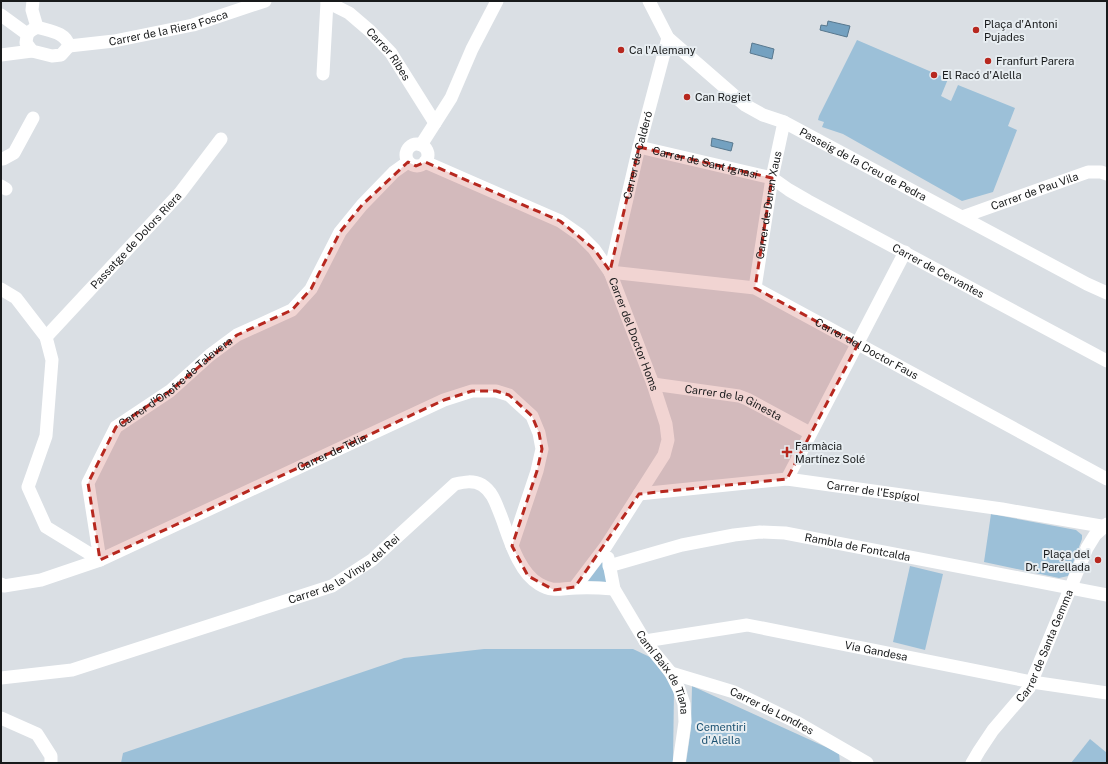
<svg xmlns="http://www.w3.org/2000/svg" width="1108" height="764" viewBox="0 0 1108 764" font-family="'Public Sans',sans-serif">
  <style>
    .green { fill: #9cc0d8 }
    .water { fill: #74a1c0; stroke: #58788e }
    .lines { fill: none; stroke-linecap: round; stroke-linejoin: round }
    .street { stroke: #fff; stroke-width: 13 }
    .marked { fill: #b7281f; fill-opacity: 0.2; stroke: #b7281f; stroke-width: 3; stroke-dasharray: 8 5; stroke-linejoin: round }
    .poi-dot { fill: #b7281f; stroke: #e7edf1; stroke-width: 1.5 }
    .labels { text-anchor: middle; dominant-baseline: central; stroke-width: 4; stroke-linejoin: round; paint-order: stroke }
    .poi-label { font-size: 11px; fill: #181a1b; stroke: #e7edf1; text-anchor: start }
    .street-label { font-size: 11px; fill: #181a1b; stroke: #e7edf1 }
    .park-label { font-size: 11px; fill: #1c5272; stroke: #e7edf1 }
  </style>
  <rect width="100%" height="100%" fill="#dadfe4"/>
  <g class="green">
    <path d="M 857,40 L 948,79 L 941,96 L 951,101 L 958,85 L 1015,108 L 1008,126 L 1017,130 L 993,192 L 962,201 L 843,134 L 822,127 L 824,122 L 818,120 L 819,116 Z"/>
    <path d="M 991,514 L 1076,530 L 1082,535 L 1082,539 L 1068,576 L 1059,578 L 984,562 Z"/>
    <path d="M 604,560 L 607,582 L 588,581 Z"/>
    <path d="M 910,566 L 943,574 L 925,650 L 893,642 Z"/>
    <path d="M 484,649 L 633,649 L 652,658 L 674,689 L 673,763 L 121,763 L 123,753 L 404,658 Z"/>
    <path d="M 692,686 L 839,753 L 840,763 L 686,763 L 691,729 Z"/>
    <path d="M 1090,739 L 1107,753 L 1107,763 L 1071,763 Z"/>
  </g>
  <g class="water">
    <path d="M 828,21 L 850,26 L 847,37 L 820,30 L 821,25 L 827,26 Z"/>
    <path d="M 752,43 L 774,49 L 772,59 L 750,53 Z"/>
    <path d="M 712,138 L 733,143 L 731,151 L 711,146 Z"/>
  </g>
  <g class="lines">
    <g class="street">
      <path d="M 33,1 L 32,10 L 37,27"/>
      <path id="s1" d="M 327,1 L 327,2 L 349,13 L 370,31 L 391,53 L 435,123"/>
      <path id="s2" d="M 649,1 L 668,38 L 745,105 L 763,115 L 784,122 L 1087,284 L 1107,293"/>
      <path d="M 1,15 L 27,34"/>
      <path d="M 37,27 C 49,31 66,32 69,46 L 61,55 L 52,56 L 32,51 L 26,43 C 27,33 28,32 37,27 Z"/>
      <path id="s3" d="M 69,46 L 114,41 L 193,25 L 265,1"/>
      <path d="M 1,55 L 32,51"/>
      <path d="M 323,74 L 327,2"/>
      <circle cx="417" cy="155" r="11"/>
      <path d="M 421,145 L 451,98 L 472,49 L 497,1"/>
      <path id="s4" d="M 639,147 L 772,178 L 789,190 L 808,201 L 1107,361"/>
      <path d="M 1,159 L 3,159 L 14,153 L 33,118"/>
      <path id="s5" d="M 425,162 L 560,221 L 580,235 L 594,249 L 610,272 L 653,384 L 666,424 L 668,440 L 664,455 L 606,546 L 575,587"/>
      <path d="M 1,186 L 6,189"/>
      <path id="s6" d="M 962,217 L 1088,172 L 1101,172 L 1107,174"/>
      <path id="s7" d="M 610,272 L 755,288 L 1107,479"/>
      <path id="s8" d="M 610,272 L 639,147 L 668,38"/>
      <path id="s9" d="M 755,288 L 772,178 L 784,122"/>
      <path id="s10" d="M 1,289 L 16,298 L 46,337 L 52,360 L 46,436 L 28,487 L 46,527 L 100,560 L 88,483 L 116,427 L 170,391 L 210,355 L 237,335 L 292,310 L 311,289 L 340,232 L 362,205 L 394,172 L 408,162"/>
      <path id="s11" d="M 46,337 L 180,193 L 221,139"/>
      <path id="s12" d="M 653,384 L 739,396 L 747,399 L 810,433"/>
      <path d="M 787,479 L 905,252"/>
      <path id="s13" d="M 639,494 L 787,479 L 1002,509 L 1107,527"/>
      <path id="s14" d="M 608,558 L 614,589 L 645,641 L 671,673 L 679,689 L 684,704 L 685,722 L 679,763"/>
      <path id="s15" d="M 609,566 L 682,545 L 734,535 L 760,532 L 785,533 L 1107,595"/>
      <path id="s16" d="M 1,584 L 4,586 L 41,580 L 100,560 L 444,400 L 472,391 L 496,391 L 509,395 L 532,416 L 539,433 L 542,449 L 537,471 L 512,546"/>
      <path id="s17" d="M 645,641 L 747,625 L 1032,682 L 1107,693"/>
      <path id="s18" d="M 671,673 L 734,692 L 796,722 L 867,763"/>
      <path id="s19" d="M 1,678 L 72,670 L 332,586 L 372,560 L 455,484 C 464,482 473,480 482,485 C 493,492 496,504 501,516 C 509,537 518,572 539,584 C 554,593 561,588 577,588 C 589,587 602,588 614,589"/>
      <path d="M 1,718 L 37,734 L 51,756 L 51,763"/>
      <path id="s20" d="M 972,763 L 979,751 L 993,730 L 1029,688 L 1087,548 L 1095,535 L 1107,524"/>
    </g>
  </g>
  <path class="marked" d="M 639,147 L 772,178 L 755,288 L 858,344 L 787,479 L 639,494 L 575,587 L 554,590 L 528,576 L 512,546 L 537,471 L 542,449 L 539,433 L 532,416 L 509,395 L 496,391 L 472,391 L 444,400 L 100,560 L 88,483 L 116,427 L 170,391 L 237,335 L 292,310 L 311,289 L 340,232 L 362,205 L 408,162 L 416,166 L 425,162 L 560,221 L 594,249 L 610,271 Z"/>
  <g class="poi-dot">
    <circle cx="976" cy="30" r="4"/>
    <circle cx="621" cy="50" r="4"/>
    <circle cx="988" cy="61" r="4"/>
    <circle cx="934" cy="75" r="4"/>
    <circle cx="687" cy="97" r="4"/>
    <path d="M785 446h4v4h4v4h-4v4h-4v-4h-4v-4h4z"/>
    <circle cx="1098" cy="560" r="4"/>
  </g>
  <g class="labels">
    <g class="poi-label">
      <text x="984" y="24">Plaça d'Antoni<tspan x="984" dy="13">Pujades</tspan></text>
      <text x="629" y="50">Ca l'Alemany</text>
      <text x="996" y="61">Franfurt Parera</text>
      <text x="942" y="75">El Racó d'Alella</text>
      <text x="695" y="97">Can Rogiet</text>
      <text x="795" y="446">Farmàcia<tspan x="795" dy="13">Martínez Solé</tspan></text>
      <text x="1090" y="554" text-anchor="end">Plaça del<tspan x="1090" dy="13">Dr. Parellada</tspan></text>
    </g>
    <g class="street-label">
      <text stroke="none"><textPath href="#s3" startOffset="101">Carrer de la Riera Fosca</textPath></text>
      <text stroke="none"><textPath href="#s1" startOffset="83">Carrer Ribes</textPath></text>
      <text stroke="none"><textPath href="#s8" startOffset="120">Carrer de Calderó</textPath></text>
      <text stroke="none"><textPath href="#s4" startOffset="68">Carrer de Sant Ignasi</textPath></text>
      <text stroke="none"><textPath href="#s2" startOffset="276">Passeig de la Creu de Pedra</textPath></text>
      <text stroke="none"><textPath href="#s6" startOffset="77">Carrer de Pau Vila</textPath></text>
      <text stroke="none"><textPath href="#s9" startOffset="84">Carrer de Duran Xaus</textPath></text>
      <text stroke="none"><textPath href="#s11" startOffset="132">Passatge de Dolors Riera</textPath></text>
      <text stroke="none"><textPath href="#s4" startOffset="327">Carrer de Cervantes</textPath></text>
      <text stroke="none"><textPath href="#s5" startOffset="286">Carrer del Doctor Homs</textPath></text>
      <text stroke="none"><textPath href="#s7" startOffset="273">Carrer del Doctor Faus</textPath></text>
      <text stroke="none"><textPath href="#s10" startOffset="543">Carrer d'Onofre de Talavera</textPath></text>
      <text stroke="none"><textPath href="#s12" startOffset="83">Carrer de la Ginesta</textPath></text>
      <text stroke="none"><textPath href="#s16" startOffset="359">Carrer de Tèlia</textPath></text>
      <text stroke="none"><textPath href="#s13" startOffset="236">Carrer de l'Espígol</textPath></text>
      <text stroke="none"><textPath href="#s15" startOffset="254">Rambla de Fontcalda</textPath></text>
      <text stroke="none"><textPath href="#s19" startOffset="363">Carrer de la Vinya del Rei</textPath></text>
      <text stroke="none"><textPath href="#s20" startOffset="139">Carrer de Santa Gemma</textPath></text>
      <text stroke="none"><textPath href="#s17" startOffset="235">Via Gandesa</textPath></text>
      <text stroke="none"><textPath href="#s14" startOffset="129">Camí Baix de Tiana</textPath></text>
      <text stroke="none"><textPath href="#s18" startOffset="108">Carrer de Londres</textPath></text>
    </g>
    <g class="park-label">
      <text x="721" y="727">Cementiri<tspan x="721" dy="13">d'Alella</tspan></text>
    </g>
  </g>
  <rect width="1108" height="764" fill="none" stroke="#181a1b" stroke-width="4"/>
</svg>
